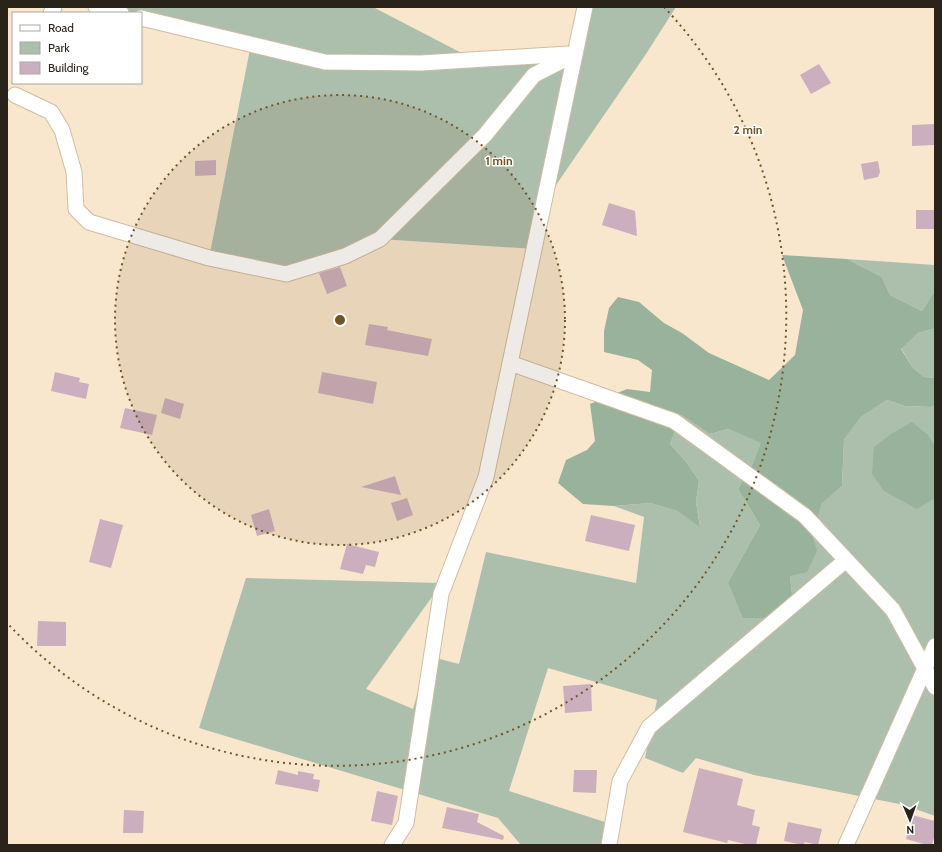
<svg xmlns="http://www.w3.org/2000/svg" width="942" height="852" viewBox="0 0 942 852" font-family="Cabin,sans-serif">
  <style>
    .green { fill: #acbfad }
    .forest { fill: #99b29b }
    .building { fill: #ccafbf }
    .lines { fill: none; stroke-linecap: round; stroke-linejoin: round }
    .minor-casing { stroke: #cebda3; stroke-width: 17 }
    .minor { stroke: #fff; stroke-width: 15 }
    .ring { fill: none; stroke: #705527; stroke-width: 2; stroke-dasharray: 2 4 }
    .centre { fill: #705527; stroke: #fff; stroke-width: 2 }
    .ring-label { font-size: 12px; text-anchor: middle; font-weight: bold; fill: #705527; stroke: #fff; stroke-width: 3; stroke-linejoin: round; paint-order: stroke }
  </style>
  <rect width="100%" height="100%" fill="#f9e7cd"/>
  <g class="green">
    <path d="M 96,7 L 373,7 L 475,60 L 575,54 L 585,7 L 676,7 L 646,54 L 545,201 L 535,249 L 380,239 L 286,274 L 209,258 L 251,44 L 141,13 L 121,13 Z"/>
    <path d="M 847,259 L 935,265 L 935,295 L 932,295 L 922,311 L 890,295 L 882,277 Z"/>
    <path d="M 935,328 L 935,378 L 924,377 L 913,368 L 901,348 L 918,333 Z"/>
    <path d="M 887,400 L 905,406 L 931,407 L 935,405 L 935,816 L 904,805 L 754,775 L 696,758 L 683,773 L 645,758 L 657,700 L 548,668 L 509,791 L 611,824 L 612,845 L 521,845 L 498,818 L 199,728 L 246,578 L 442,583 L 366,689 L 413,709 L 428,656 L 459,664 L 486,552 L 636,583 L 644,517 L 614,506 L 650,503 L 677,511 L 700,526 L 696,502 L 699,481 L 687,463 L 670,444 L 681,415 L 710,434 L 728,429 L 762,443 L 753,463 L 738,489 L 760,525 L 728,582 L 792,594 L 790,576 L 812,534 L 822,502 L 842,486 L 844,440 L 861,417 Z"/>
  </g>
  <g class="forest">
    <path d="M 782,255 L 847,259 L 882,277 L 890,295 L 922,311 L 932,295 L 935,295 L 935,328 L 918,333 L 901,349 L 913,368 L 924,377 L 935,378 L 935,405 L 931,407 L 905,406 L 887,400 L 861,417 L 844,440 L 842,486 L 822,503 L 812,534 L 817,551 L 807,572 L 790,576 L 792,594 L 778,618 L 743,618 L 728,582 L 760,525 L 738,489 L 753,463 L 761,443 L 728,429 L 710,434 L 681,415 L 670,444 L 687,463 L 699,481 L 696,502 L 700,527 L 677,511 L 650,503 L 614,506 L 583,504 L 558,483 L 566,460 L 587,450 L 595,441 L 590,404 L 627,389 L 650,392 L 652,370 L 638,360 L 604,352 L 604,331 L 609,308 L 618,297 L 639,302 L 664,323 L 682,333 L 709,353 L 769,380 L 795,355 L 803,310 Z"/>
    <path d="M 912,422 L 928,435 L 935,446 L 935,498 L 917,509 L 884,491 L 872,474 L 874,447 L 891,434 Z"/>
  </g>
  <g class="building">
    <path d="M 819,64 L 831,83 L 811,94 L 800,75 Z"/>
    <path d="M 934,124 L 935,145 L 912,146 L 912,125 Z"/>
    <path d="M 216,160 L 216,175 L 195,176 L 195,161 Z"/>
    <path d="M 878,161 L 880,172 L 878,177 L 864,180 L 861,164 Z"/>
    <path d="M 609,203 L 635,211 L 637,236 L 602,225 Z"/>
    <rect x="916" y="210" width="19" height="19"/>
    <path d="M 340,267 L 347,286 L 327,294 L 319,273 Z"/>
    <path d="M 369,324 L 388,327 L 387,330 L 432,339 L 428,356 L 365,345 Z"/>
    <path d="M 55,372 L 80,378 L 79,382 L 89,384 L 86,399 L 51,391 Z"/>
    <path d="M 322,372 L 377,382 L 373,404 L 318,393 Z"/>
    <path d="M 165,398 L 184,404 L 180,419 L 161,413 Z"/>
    <path d="M 125,408 L 157,415 L 152,435 L 120,428 Z"/>
    <path d="M 395,476 L 401,495 L 361,487 Z"/>
    <path d="M 407,498 L 413,515 L 397,521 L 391,503 Z"/>
    <path d="M 269,509 L 275,531 L 257,536 L 251,515 Z"/>
    <path d="M 591,515 L 635,525 L 629,551 L 585,541 Z"/>
    <path d="M 100,519 L 123,525 L 111,568 L 89,562 Z"/>
    <path d="M 347,544 L 379,552 L 375,567 L 366,565 L 363,574 L 340,569 Z"/>
    <path d="M 38,621 L 66,622 L 66,646 L 37,646 Z"/>
    <path d="M 591,684 L 592,711 L 565,713 L 563,686 Z"/>
    <path d="M 699,768 L 743,779 L 737,805 L 755,810 L 752,825 L 760,827 L 756,845 L 749,845 L 728,840 L 727,843 L 683,832 Z"/>
    <path d="M 278,770 L 298,775 L 298,771 L 314,774 L 313,779 L 320,780 L 318,792 L 275,784 Z"/>
    <path d="M 574,770 L 597,770 L 596,793 L 573,792 Z"/>
    <path d="M 377,791 L 398,796 L 392,825 L 371,821 Z"/>
    <path d="M 447,807 L 479,814 L 477,822 L 504,836 L 503,840 L 442,828 Z"/>
    <path d="M 124,810 L 144,811 L 143,833 L 123,833 Z"/>
    <path d="M 912,815 L 935,821 L 935,834 L 932,845 L 927,845 L 906,839 Z"/>
    <path d="M 788,822 L 822,829 L 818,845 L 805,842 L 803,845 L 784,841 Z"/>
  </g>
  <g class="lines">
    <defs>
      <g id="minor">
        <path d="M 96,7 L 121,13"/>
        <path d="M 51,13 L 54,7"/>
        <path d="M 141,18 L 325,62 L 421,63 L 568,54"/>
        <path d="M 15,95 L 51,112 L 62,130 L 74,172 L 76,209 L 89,222 L 209,258 L 286,274 L 345,256 L 380,239 L 485,135 L 534,75 L 575,54"/>
        <path d="M 510,363 L 674,421 L 805,516 L 893,610 L 935,687"/>
        <path d="M 392,845 L 406,823 L 441,594 L 486,477 L 585,7"/>
        <path d="M 609,845 L 620,781 L 649,727 L 846,560"/>
        <path d="M 846,845 L 935,646"/>
      </g>
    </defs>
    <use href="#minor" class="minor-casing"/>
    <use href="#minor" class="minor"/>
  </g>
  <circle cx="340" cy="320" r="225" fill="#705527" fill-opacity=".12"/>
  <g class="ring">
    <circle cx="340" cy="320" r="225"/>
    <path d="M664 7A450 450 0 1 1 8 624"/>
  </g>
  <circle cx="340" cy="320" r="6" class="centre"/>
  <g class="ring-label">
    <text x="748" y="134">2 min</text>
    <text x="499" y="165">1 min</text>
  </g>
  <rect width="942" height="852" fill="none" stroke="#2a2319" stroke-width="16"/>
  <rect x="12" y="12" width="130" height="72" fill="#ffffff" stroke="#aaa7a3"/>
  <rect x="20" y="25" width="20" height="6" fill="#ffffff" stroke="#aaa7a3"/>
  <text x="48" y="32" font-size="12" fill="#2a2319">Road</text>
  <rect x="20" y="42" width="20" height="12" fill="#acbfad" stroke="#aaa7a3"/>
  <text x="48" y="52" font-size="12" fill="#2a2319">Park</text>
  <rect x="20" y="62" width="20" height="12" fill="#ccafbf" stroke="#aaa7a3"/>
  <text x="48" y="72" font-size="12" fill="#2a2319">Building</text>
  <g transform="translate(910 820) rotate(178)" stroke="#ffffff" stroke-width="3" paint-order="stroke">
  <path d="M0-3L7 15L0 10L-7 15Z" fill="#2a2319"/>
  <text y="-6" font-size="11" font-weight="bold" text-anchor="middle" fill="#2a2319">N</text>
  </g>
</svg>
